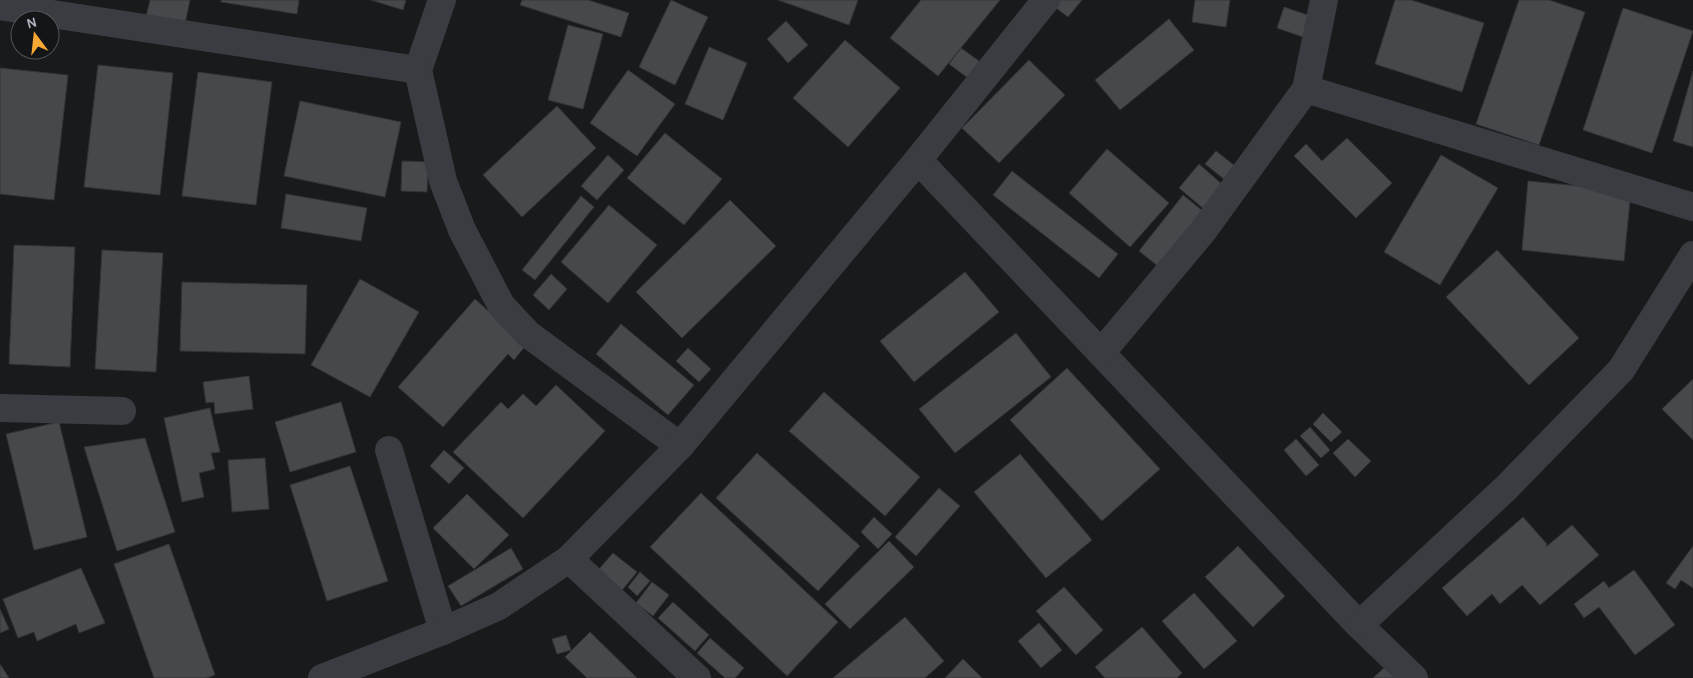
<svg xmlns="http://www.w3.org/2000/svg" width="1693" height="678" viewBox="0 0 1693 678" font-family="Karla,sans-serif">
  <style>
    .building { fill: #46484c; stroke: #333438 }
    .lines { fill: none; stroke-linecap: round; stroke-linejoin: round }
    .street { stroke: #3a3c41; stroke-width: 28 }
  </style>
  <rect width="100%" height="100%" fill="#191a1c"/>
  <g class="building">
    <path d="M 150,0 L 190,0 L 185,24 L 146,17 Z"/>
    <path d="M 221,0 L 299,0 L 297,14 L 221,2 Z"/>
    <path d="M 371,0 L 406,0 L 403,10 Z"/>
    <path d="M 522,0 L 588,0 L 629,13 L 621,37 L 520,5 Z"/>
    <path d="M 671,0 L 708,17 L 675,85 L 639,67 Z"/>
    <path d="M 778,0 L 858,0 L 849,25 Z"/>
    <path d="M 921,0 L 1000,0 L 938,76 L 890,38 Z"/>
    <path d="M 1057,0 L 1082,0 L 1068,17 L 1052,5 Z"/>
    <path d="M 1195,0 L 1230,0 L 1226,27 L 1192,22 Z"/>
    <path d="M 1395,0 L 1411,0 L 1484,23 L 1462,92 L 1375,64 Z"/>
    <path d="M 1519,0 L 1549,0 L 1585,12 L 1539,145 L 1476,124 Z"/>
    <path d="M 1284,7 L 1316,18 L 1309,39 L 1277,28 Z"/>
    <path d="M 1623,8 L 1693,31 L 1652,153 L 1583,130 Z"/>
    <path d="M 1169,19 L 1194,50 L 1120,110 L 1095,80 Z"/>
    <path d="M 786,21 L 808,45 L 788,63 L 767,39 Z"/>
    <path d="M 568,25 L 603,34 L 583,109 L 548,100 Z"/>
    <path d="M 845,40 L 900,88 L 848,147 L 793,98 Z"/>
    <path d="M 709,47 L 747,63 L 723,120 L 685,104 Z"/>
    <path d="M 961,48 L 979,61 L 968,78 L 949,64 Z"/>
    <path d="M 1029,60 L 1065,95 L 999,163 L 962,128 Z"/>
    <path d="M 98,65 L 173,73 L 160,195 L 84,187 Z"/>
    <path d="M 0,68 L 68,75 L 54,200 L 0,194 Z"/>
    <path d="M 628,70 L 675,104 L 637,156 L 590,123 Z"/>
    <path d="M 1693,71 L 1693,147 L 1673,141 Z"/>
    <path d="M 198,72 L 272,82 L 256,205 L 182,196 Z"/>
    <path d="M 300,101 L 401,122 L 385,197 L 284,176 Z"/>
    <path d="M 557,106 L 596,148 L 522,217 L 483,175 Z"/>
    <path d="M 665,133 L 722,179 L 684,225 L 627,178 Z"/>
    <path d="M 1347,138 L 1392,183 L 1356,218 L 1294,156 L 1306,144 L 1322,161 Z"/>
    <path d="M 1107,149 L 1169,203 L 1130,247 L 1069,193 Z"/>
    <path d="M 1216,151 L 1235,166 L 1224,179 L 1205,164 Z"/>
    <path d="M 608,155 L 624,170 L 597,200 L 581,186 Z"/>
    <path d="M 1441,155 L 1498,188 L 1440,285 L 1384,252 Z"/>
    <path d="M 402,161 L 428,162 L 427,192 L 401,191 Z"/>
    <path d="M 1199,164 L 1224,186 L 1204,209 L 1179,188 Z"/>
    <path d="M 1012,171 L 1118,254 L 1099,278 L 993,195 Z"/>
    <path d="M 1528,181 L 1631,191 L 1624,261 L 1522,250 Z"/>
    <path d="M 286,194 L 367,208 L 361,241 L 281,228 Z"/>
    <path d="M 1183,195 L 1204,212 L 1159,267 L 1139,251 Z"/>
    <path d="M 581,196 L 594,207 L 535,280 L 522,270 Z"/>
    <path d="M 730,200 L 776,246 L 682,338 L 636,292 Z"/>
    <path d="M 609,205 L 657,245 L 608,303 L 561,262 Z"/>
    <path d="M 14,245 L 75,247 L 70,367 L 9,364 Z"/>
    <path d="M 102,250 L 163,253 L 156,372 L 95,369 Z"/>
    <path d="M 1497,250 L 1579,338 L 1529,385 L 1446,297 Z"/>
    <path d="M 965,272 L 999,312 L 914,382 L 880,341 Z"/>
    <path d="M 551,274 L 567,289 L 549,310 L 533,295 Z"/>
    <path d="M 360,279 L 419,312 L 370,397 L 311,365 Z"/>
    <path d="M 182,282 L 307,285 L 305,354 L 180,351 Z"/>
    <path d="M 475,299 L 526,345 L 514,360 L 508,354 L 443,427 L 398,387 Z"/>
    <path d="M 621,324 L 694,385 L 668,415 L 596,354 Z"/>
    <path d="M 1016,333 L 1051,377 L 955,453 L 919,409 Z"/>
    <path d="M 688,348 L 711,369 L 699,382 L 676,361 Z"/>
    <path d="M 1067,368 L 1160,469 L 1102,521 L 1010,420 Z"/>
    <path d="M 249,376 L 253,409 L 215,414 L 214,402 L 206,403 L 203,382 Z"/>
    <path d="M 1693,379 L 1693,440 L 1662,409 Z"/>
    <path d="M 556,385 L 605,431 L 523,518 L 453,452 L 501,402 L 508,409 L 523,394 L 536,406 Z"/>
    <path d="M 824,392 L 920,477 L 885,516 L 789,431 Z"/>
    <path d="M 341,402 L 356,452 L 290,472 L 275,422 Z"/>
    <path d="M 210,408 L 220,452 L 211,453 L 215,469 L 199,473 L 204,497 L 182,502 L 164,418 Z"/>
    <path d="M 1323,413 L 1342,432 L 1331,442 L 1313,424 Z"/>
    <path d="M 59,422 L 87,537 L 34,550 L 6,434 Z"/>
    <path d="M 1310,427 L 1330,450 L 1321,458 L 1300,436 Z"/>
    <path d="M 145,438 L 175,532 L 117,551 L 84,447 Z"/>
    <path d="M 1296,439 L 1319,465 L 1306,476 L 1284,450 Z"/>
    <path d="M 1348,439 L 1371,461 L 1355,477 L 1333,453 Z"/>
    <path d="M 444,450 L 464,468 L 449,484 L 430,466 Z"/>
    <path d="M 757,453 L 860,546 L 818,591 L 716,498 Z"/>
    <path d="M 1020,454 L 1092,540 L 1046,578 L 974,492 Z"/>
    <path d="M 265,458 L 269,509 L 232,512 L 228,460 Z"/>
    <path d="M 350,466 L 388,581 L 327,601 L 290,485 Z"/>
    <path d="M 939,488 L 960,506 L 916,556 L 895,537 Z"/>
    <path d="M 701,493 L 838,622 L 787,676 L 650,547 Z"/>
    <path d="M 467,494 L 509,535 L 474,569 L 433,528 Z"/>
    <path d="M 874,517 L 892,534 L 878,549 L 861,532 Z"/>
    <path d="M 1523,517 L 1547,544 L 1546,547 L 1572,525 L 1599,555 L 1540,605 L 1522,585 L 1500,604 L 1492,594 L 1467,616 L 1442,588 Z"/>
    <path d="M 889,541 L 914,567 L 850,629 L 825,604 Z"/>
    <path d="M 169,544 L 215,675 L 207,678 L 154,678 L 114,564 Z"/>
    <path d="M 1238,546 L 1285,596 L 1253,627 L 1205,577 Z"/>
    <path d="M 1693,546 L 1693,588 L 1681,580 L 1675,589 L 1666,583 Z"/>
    <path d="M 511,548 L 523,569 L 461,606 L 448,586 Z"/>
    <path d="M 613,553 L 637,572 L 618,595 L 594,575 Z"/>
    <path d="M 81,568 L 105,623 L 79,633 L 76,624 L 37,641 L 34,632 L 18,638 L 3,599 Z"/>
    <path d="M 1634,570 L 1675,625 L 1635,655 L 1599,607 L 1584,618 L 1574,604 L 1604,581 L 1609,588 Z"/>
    <path d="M 640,572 L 650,581 L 637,596 L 628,587 Z"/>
    <path d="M 652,582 L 669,595 L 653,616 L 636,603 Z"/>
    <path d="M 1064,587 L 1103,630 L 1076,655 L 1036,611 Z"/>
    <path d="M 1194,593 L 1237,641 L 1204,669 L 1162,621 Z"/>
    <path d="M 673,602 L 709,635 L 695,651 L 658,618 Z"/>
    <path d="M 0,609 L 9,629 L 0,633 Z"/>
    <path d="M 905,617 L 944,661 L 925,678 L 833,678 Z"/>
    <path d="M 1039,623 L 1062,650 L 1041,668 L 1018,641 Z"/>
    <path d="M 1142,627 L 1182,673 L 1177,678 L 1105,678 L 1095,667 Z"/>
    <path d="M 590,632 L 637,678 L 587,678 L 565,657 Z"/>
    <path d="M 566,635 L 571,650 L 557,654 L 552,639 Z"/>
    <path d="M 710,638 L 744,668 L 735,678 L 725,678 L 697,653 Z"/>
    <path d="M 963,659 L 982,678 L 945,678 Z"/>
    <path d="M 0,664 L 9,678 L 0,678 Z"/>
    <path d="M 1385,667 L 1395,678 L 1373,678 Z"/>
  </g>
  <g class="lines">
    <g class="street">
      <path d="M 442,0 L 418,70 L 443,181 L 462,230 L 501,305 L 528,334 L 680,446"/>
      <path d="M 0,6 L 418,70"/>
      <path d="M 1306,89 L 1693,207"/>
      <path d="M 918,160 L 1359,625 L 1414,678"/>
      <path d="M 1101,353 L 1203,231 L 1306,89 L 1324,0"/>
      <path d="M 0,408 L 122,411"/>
      <path d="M 389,450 L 443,631"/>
      <path d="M 569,559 L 697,678"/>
      <path d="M 1359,625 L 1506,488 L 1621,370 L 1693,255"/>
      <path d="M 322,678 L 443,631 L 499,606 L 569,559 L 680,446 L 918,160 L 1046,0"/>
    </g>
  </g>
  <g transform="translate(35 35) rotate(345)"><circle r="24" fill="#141517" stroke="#515459"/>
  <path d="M0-4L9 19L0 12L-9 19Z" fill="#f8a935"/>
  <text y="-8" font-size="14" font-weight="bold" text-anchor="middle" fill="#acb2bc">N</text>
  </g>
</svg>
